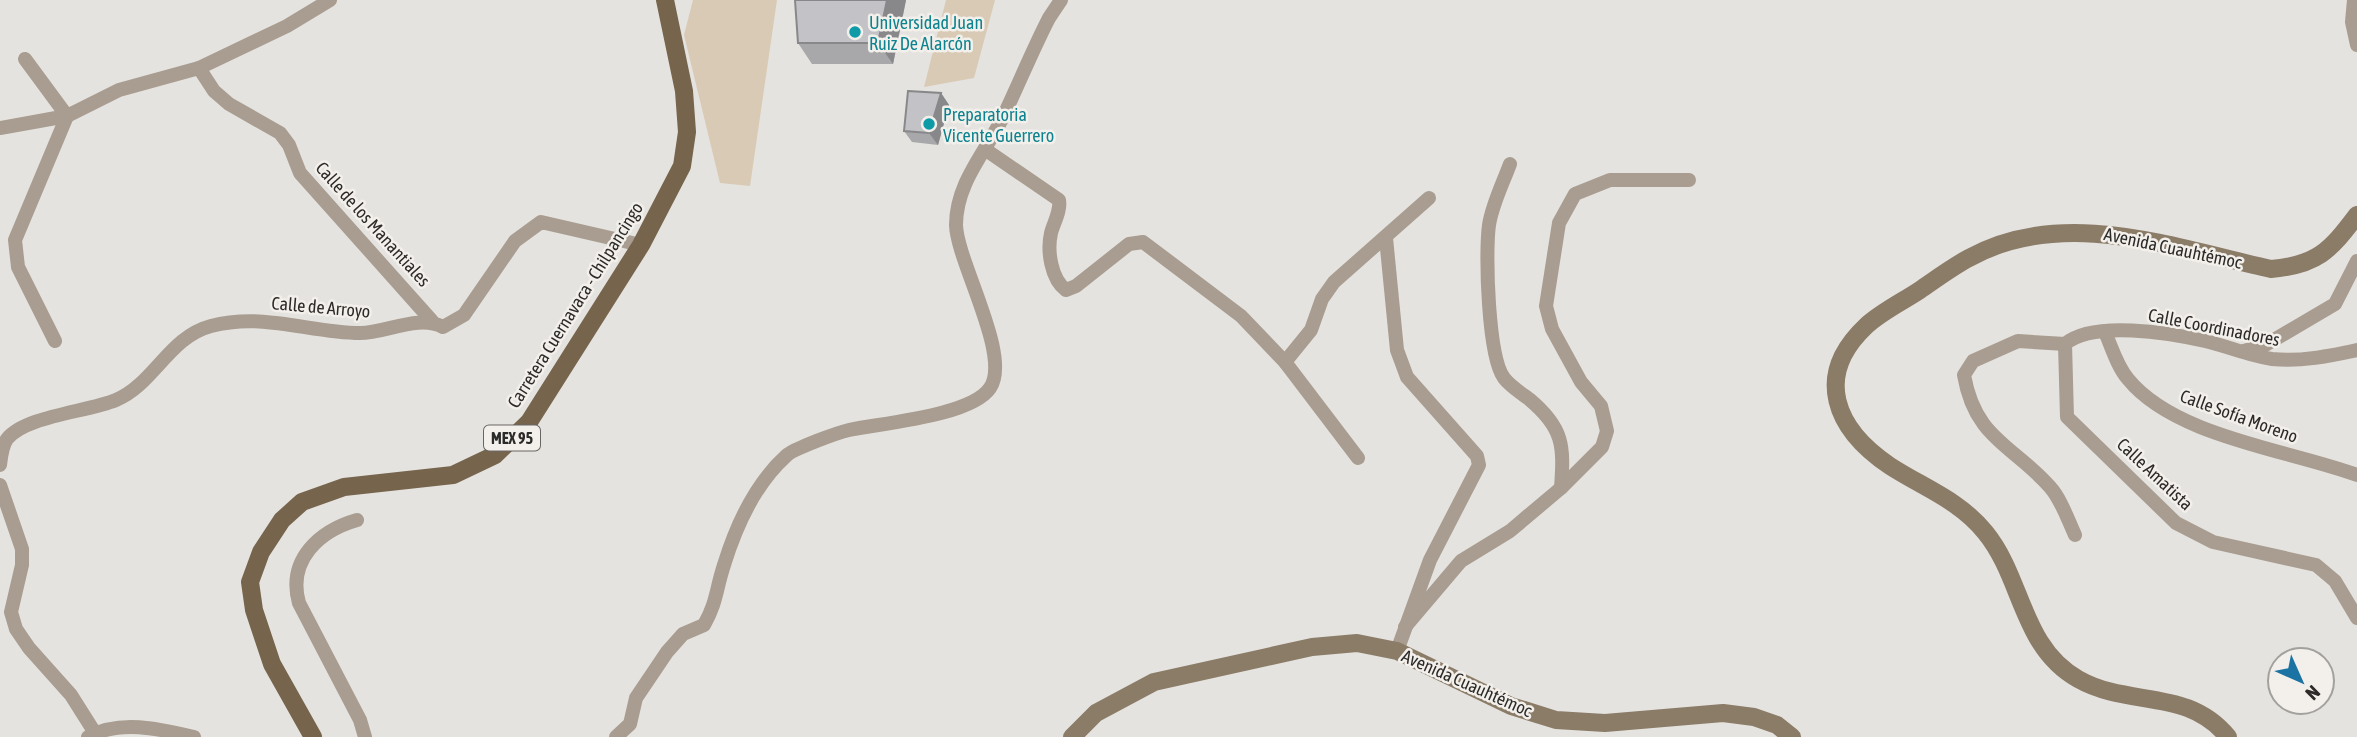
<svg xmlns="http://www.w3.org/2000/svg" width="2357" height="737" viewBox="0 0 2357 737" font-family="'Asap Condensed',sans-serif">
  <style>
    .green { fill: #d9cab5 }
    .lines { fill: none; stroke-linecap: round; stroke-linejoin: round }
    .street { stroke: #a89d90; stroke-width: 14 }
    .secondary { stroke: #8b7c68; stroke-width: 18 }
    .primary { stroke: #76644c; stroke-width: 18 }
    .wall { fill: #a8a8ab }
    .shaded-wall { fill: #88888b }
    .building { fill: #c3c3c7; stroke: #88888b; stroke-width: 2 }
    .culture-dot { fill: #0f9aa8; stroke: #f3f0ec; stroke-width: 2.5 }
    .labels { text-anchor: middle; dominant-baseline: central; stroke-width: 5; stroke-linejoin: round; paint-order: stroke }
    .shield { fill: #f3f0ec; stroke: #686664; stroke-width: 2 }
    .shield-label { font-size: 16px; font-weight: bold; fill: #2c2b29 }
    .culture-label { font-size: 18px; fill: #0d838f; stroke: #f3f0ec; text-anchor: start }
    .street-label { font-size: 18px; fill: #2c2b29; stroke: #f3f0ec }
  </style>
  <rect width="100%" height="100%" fill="#e5e3df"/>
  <g class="green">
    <path d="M 693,0 L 777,0 L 750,186 L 720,183 L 684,35 Z"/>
    <path d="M 946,0 L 995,0 L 974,78 L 924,87 Z"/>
  </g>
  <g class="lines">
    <g class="street">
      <path d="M 2354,0 L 2352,22 L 2357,45"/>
      <path d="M 25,59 L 67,116 L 15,240 L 18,267 L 55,341"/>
      <path d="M 199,68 L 214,91 L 229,104 L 280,133 L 289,145 L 300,173 L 432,321"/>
      <path d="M 0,128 L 67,116 L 119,90 L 199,68 L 287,26 L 330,0"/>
      <path d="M 986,150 L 1059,200 C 1061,211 1054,222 1051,233 C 1047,251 1051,279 1066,290 L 1076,286 L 1129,244 L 1143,242 L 1241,316 L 1285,362 L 1358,458"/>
      <path d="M 1510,164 C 1503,183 1492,205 1489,225 C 1485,253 1488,357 1504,378 C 1510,386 1521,393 1529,399 C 1564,428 1564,446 1561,488"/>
      <path d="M 1386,238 L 1397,350 L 1407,377 L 1477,456 L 1479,465 L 1430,560 L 1397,651"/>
      <path d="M 2105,332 C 2112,348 2117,366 2128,379 C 2175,437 2290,450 2357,475"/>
      <path d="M 2065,344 L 2067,417 L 2176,523 L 2213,542 L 2316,565 L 2335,581 L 2357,618"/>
      <path d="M 2065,344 L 2018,341 L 1973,361 L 1964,375 C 1975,439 2013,445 2050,487 C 2061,499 2068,520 2075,535"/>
      <path d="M 2065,344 C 2093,320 2170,333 2205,341 C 2227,346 2250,356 2272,359 C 2301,362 2329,356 2357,350"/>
      <path d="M 2244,351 L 2267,344 L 2335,304 L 2357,261"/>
      <path d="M 1285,362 L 1311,330 L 1322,299 L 1334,282 L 1429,198"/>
      <path d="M 0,465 C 1,457 2,446 7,439 C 25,416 87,412 116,400 C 154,384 169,337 211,326 C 264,312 310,333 360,333 C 386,333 419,314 443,327 L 464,315 L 515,241 L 541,222 L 641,245"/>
      <path d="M 0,485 L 22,549 L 22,565 L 11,612 L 16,629 L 29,648 L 71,695 L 95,733"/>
      <path d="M 357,520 C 319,531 287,560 299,603 L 360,720 L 365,737"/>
      <path d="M 1405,627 L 1461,561 L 1510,531 L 1561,488 L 1602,447 L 1607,431 L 1601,406 L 1581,382 L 1552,329 L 1546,306 L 1559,223 L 1575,194 L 1610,180 L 1689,180"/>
      <path d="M 88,737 C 120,719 160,729 194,737"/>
      <path d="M 616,737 L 630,724 L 636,698 L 667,652 L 683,634 L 704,625 C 717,602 716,589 724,565 C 736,526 755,484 786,456 C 792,450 801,448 809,444 C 822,439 836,433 849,430 C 882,423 971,416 990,388 C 1012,356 957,262 956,225 C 956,184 984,154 1002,119 C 1018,86 1032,51 1049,18 L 1061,0"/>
    </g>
    <g class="secondary">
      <path d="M 1072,737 L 1096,713 L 1154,682 L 1312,647 L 1357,643 L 1397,651 L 1511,706 L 1556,720 L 1605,723 L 1723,713 L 1754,717 L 1777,725 L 1792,737"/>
      <path d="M 2228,737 C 2187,687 2129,708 2078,679 C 2021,647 2023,578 1985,532 C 1959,500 1924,488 1890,466 C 1835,429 1813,376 1866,326 C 1881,312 1902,302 1920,290 C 1936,279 1952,267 1969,258 C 2063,206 2175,248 2271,269 C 2317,265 2330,251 2357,215"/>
    </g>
    <path class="primary" d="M 313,737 L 272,664 L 254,610 L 250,582 L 261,552 L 282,520 L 302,502 L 344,487 L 453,475 L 495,455 L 529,422 L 641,245 L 682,166 L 687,132 L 684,91 L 665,0"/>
  </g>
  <g class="wall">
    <path d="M 906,0 L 893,64 L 812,64 L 798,43 Z"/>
    <path d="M 941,93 L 949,105 L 938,145 L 912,142 L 904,131 Z"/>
  </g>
  <g class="shaded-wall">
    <path d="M 887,0 L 906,0 L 893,64 L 878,43 Z"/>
    <path d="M 941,93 L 949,105 L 938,145 L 929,133 Z"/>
  </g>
  <g class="building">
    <path d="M 795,0 L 887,0 L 878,43 L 798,43 Z"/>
    <path d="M 908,91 L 941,93 L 929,133 L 904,131 Z"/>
  </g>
  <g class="culture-dot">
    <circle cx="855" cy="32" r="7"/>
    <circle cx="929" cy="124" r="7"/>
  </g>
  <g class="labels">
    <rect class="shield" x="484" y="425.5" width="56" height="25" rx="5"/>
    <g class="shield-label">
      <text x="512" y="438">MEX 95</text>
    </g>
    <g class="culture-label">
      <text x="869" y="22">Universidad Juan<tspan x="869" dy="21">Ruiz De Alarcón</tspan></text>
      <text x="943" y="114">Preparatoria<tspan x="943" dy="21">Vicente Guerrero</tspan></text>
    </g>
    <g class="street-label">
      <text transform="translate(373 224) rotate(48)">Calle de los Manantiales</text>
      <text transform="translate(2173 248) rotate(12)">Avenida Cuauhtémoc</text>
      <text transform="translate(575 305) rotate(-58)">Carretera Cuernavaca - Chilpancingo</text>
      <text transform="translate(321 307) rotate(5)">Calle de Arroyo</text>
      <text transform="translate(2214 327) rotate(11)">Calle Coordinadores</text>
      <text transform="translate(2239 416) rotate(20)">Calle Sofía Moreno</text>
      <text transform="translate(2155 474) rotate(43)">Calle Amatista</text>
      <text transform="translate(1467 683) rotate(24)">Avenida Cuauhtémoc</text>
    </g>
  </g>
  <g transform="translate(2301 681) rotate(135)"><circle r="33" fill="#f3f0ec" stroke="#a3a19e" stroke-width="2"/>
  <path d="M0-5L12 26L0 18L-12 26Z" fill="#1b73a3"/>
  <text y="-10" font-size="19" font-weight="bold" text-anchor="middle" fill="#2c2b29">N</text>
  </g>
</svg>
